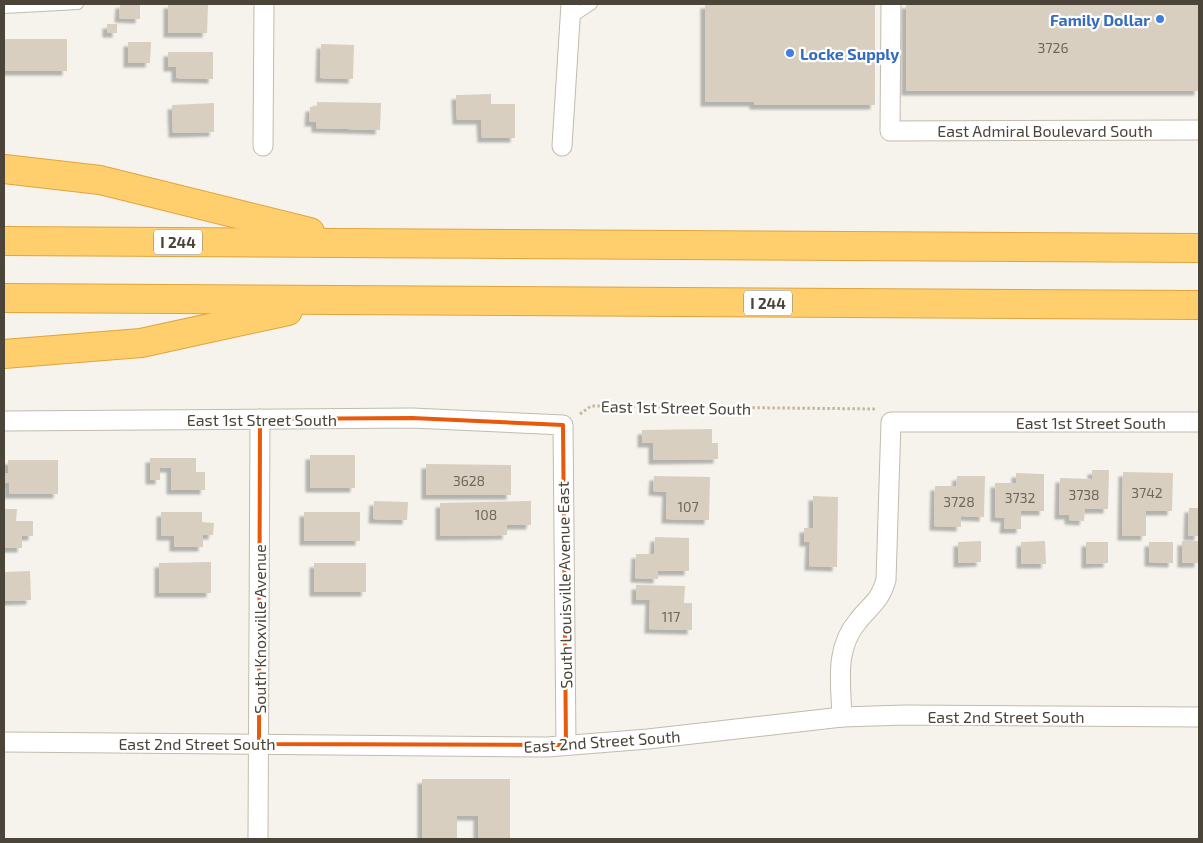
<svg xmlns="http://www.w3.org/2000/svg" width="1203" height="843" viewBox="0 0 1203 843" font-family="'Exo 2',sans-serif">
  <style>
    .building { fill: #d8cfc1; filter: url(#shadow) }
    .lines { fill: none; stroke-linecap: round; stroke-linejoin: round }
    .lane-casing { stroke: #c2bbae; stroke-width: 12 }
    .street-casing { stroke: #c2bbae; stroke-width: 21 }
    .highway-casing { stroke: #e0a43c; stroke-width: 30 }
    .path { stroke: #c4b79f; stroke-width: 3; stroke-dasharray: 2.5 2.5; stroke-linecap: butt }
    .lane { stroke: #fff; stroke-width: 10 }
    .street { stroke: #fff; stroke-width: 19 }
    .highway { stroke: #ffcf6e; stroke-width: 28 }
    .marked { fill: none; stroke: #e8590c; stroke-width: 4; stroke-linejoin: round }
    .shop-dot { fill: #3f7fe0; stroke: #fff; stroke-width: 2 }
    .labels { text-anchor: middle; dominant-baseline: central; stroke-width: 4.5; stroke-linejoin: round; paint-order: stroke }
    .number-label { font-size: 14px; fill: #6e675b }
    .shield { fill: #fff; stroke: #817c74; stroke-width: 1 }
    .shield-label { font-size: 15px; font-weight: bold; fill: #4b4439 }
    .shop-label { font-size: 16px; font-weight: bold; fill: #366cbe; stroke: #fff; text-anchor: end }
    .street-label { font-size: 16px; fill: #4b4439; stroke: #fff }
  </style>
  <defs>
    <filter id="shadow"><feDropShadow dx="-4.5" dy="4.5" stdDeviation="1" flood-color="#0004"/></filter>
  </defs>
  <rect width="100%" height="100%" fill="#f6f3ec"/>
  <g class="building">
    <path d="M 120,4 L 140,4 L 140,19 L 119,18 Z"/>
    <path d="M 168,4 L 208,4 L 207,33 L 168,33 Z"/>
    <path d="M 705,4 L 875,4 L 875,105 L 754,105 L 754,102 L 705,102 Z"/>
    <rect x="906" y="4" width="293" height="87"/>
    <rect x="107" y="24" width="10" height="9"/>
    <rect x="4" y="39" width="63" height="32"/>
    <path d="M 128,42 L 151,42 L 150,63 L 128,63 Z"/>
    <path d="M 321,44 L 354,45 L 353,79 L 320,78 Z"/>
    <path d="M 168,52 L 213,52 L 213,79 L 176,78 L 176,67 L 168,67 Z"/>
    <path d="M 491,94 L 491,104 L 515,104 L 515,138 L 482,138 L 481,120 L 457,120 L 456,95 Z"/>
    <path d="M 317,102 L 381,103 L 380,130 L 316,128 L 316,122 L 309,122 L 310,107 L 317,107 Z"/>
    <path d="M 214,103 L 214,132 L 173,133 L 172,105 Z"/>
    <path d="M 712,429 L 712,443 L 718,443 L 718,459 L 653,460 L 653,443 L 642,443 L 642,430 Z"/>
    <rect x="310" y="455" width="45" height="33"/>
    <path d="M 150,458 L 196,458 L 196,472 L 205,472 L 205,490 L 171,490 L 171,468 L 160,468 L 160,480 L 150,480 Z"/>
    <path d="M 8,460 L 58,460 L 58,494 L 9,494 L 9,483 L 4,483 L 4,473 L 8,473 Z"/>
    <path d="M 426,464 L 511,465 L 511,495 L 426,495 Z"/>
    <path d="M 1092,470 L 1109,470 L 1108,509 L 1085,509 L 1084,521 L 1069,520 L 1069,515 L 1059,515 L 1060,478 L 1092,479 Z"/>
    <path d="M 1123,472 L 1173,473 L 1172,511 L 1146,511 L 1146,536 L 1122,536 Z"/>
    <path d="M 1016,473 L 1044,474 L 1044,511 L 1021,511 L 1021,529 L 1004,529 L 1005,518 L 995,517 L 995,483 L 1016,483 Z"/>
    <path d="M 654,476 L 710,477 L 709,520 L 666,519 L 667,492 L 653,491 Z"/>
    <path d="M 957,476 L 985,476 L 984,517 L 961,516 L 961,527 L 934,526 L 935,486 L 956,486 Z"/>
    <path d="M 813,496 L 838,497 L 837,567 L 809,566 L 810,542 L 804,542 L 804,528 L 813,528 Z"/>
    <path d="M 374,501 L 408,502 L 407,520 L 373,519 Z"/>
    <path d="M 531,501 L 531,525 L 507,525 L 507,535 L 440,536 L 440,503 Z"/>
    <path d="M 1189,508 L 1199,508 L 1199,536 L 1188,536 Z"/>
    <path d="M 4,509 L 17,509 L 16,521 L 33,521 L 33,536 L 22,536 L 22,548 L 4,548 Z"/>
    <path d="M 161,512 L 202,512 L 202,522 L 214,523 L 213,535 L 203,535 L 203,547 L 174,547 L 174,536 L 161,536 Z"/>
    <rect x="304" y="512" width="56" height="29"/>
    <path d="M 655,537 L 689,538 L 689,571 L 658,571 L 658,579 L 635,578 L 636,554 L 654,554 Z"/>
    <path d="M 981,541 L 981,562 L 958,563 L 958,542 Z"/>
    <path d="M 1045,541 L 1046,564 L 1021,564 L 1021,542 Z"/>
    <rect x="1182" y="541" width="17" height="22"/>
    <path d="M 1086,542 L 1108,542 L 1108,563 L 1086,564 Z"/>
    <path d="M 1149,542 L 1173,542 L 1173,563 L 1149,562 Z"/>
    <path d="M 211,562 L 211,593 L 159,593 L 159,563 Z"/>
    <rect x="314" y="563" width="52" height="29"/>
    <path d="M 30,571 L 31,600 L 4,601 L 4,572 Z"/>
    <path d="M 636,585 L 685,586 L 684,603 L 692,603 L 692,630 L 649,629 L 650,600 L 636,600 Z"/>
    <path d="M 422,779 L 510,779 L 510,839 L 478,839 L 478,816 L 457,816 L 457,839 L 422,839 Z"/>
  </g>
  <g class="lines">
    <defs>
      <g id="lane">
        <path d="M 4,8 L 78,4"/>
        <path d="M 571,18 L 592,4"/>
      </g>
      <g id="street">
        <path d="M 891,4 L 890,131 L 1199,130"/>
        <path d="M 263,146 L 264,4"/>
        <path d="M 562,146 L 571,4"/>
        <path d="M 4,421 L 412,418 L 563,425 L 566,745"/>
        <path d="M 842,717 C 841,684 834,649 858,621 C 871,604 879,603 886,580 L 891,422 L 1199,422"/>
        <path d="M 4,742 L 547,747 L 648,739 L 842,717 L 905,715 L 1199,717"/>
        <path d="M 258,839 L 260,419"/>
      </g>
      <g id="highway">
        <path d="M 4,169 L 100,180 L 310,232"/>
        <path d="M 4,241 L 1199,248"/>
        <path d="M 4,298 L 1199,305"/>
        <path d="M 4,354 L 141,343 L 288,311"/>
      </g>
    </defs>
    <use href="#lane" class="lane-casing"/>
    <use href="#street" class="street-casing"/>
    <use href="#highway" class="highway-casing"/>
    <path class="path" d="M 580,414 L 591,406 L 876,409"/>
    <use href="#lane" class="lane"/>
    <use href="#street" class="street"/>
    <use href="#highway" class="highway"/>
  </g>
  <path class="marked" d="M 412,418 L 563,425 L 566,745 L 259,744 L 260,419 Z"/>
  <g class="shop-dot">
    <circle cx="1160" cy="19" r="5"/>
    <circle cx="790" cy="53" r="5"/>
  </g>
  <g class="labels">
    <g class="number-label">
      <text x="1053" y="47">3726</text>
      <text x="469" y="480">3628</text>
      <text x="1147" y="492">3742</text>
      <text x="1084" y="494">3738</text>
      <text x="1020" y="497">3732</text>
      <text x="959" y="501">3728</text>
      <text x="688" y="506">107</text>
      <text x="486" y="514">108</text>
      <text x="671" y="616">117</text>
    </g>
    <g class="shield">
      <rect x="154" y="229.5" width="48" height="25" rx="4"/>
      <rect x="744" y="290.5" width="48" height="25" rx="4"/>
    </g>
    <g class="shield-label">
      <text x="178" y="242">I 244</text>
      <text x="768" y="303">I 244</text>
    </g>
    <g class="shop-label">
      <text x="1150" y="19">Family Dollar</text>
      <text x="800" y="53" text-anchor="start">Locke Supply</text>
    </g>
    <g class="street-label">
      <text x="1045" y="130">East Admiral Boulevard South</text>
      <text transform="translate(676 407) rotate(1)">East 1st Street South</text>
      <text x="262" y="419">East 1st Street South</text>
      <text x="1091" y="422">East 1st Street South</text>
      <text transform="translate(564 585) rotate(-91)">South Louisville Avenue East</text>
      <text transform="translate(259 629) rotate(-90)">South Knoxville Avenue</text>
      <text x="1006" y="716">East 2nd Street South</text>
      <text transform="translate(602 741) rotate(-4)">East 2nd Street South</text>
      <text x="197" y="743">East 2nd Street South</text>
    </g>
  </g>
  <rect width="1203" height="843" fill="none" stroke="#4b4439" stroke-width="10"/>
</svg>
